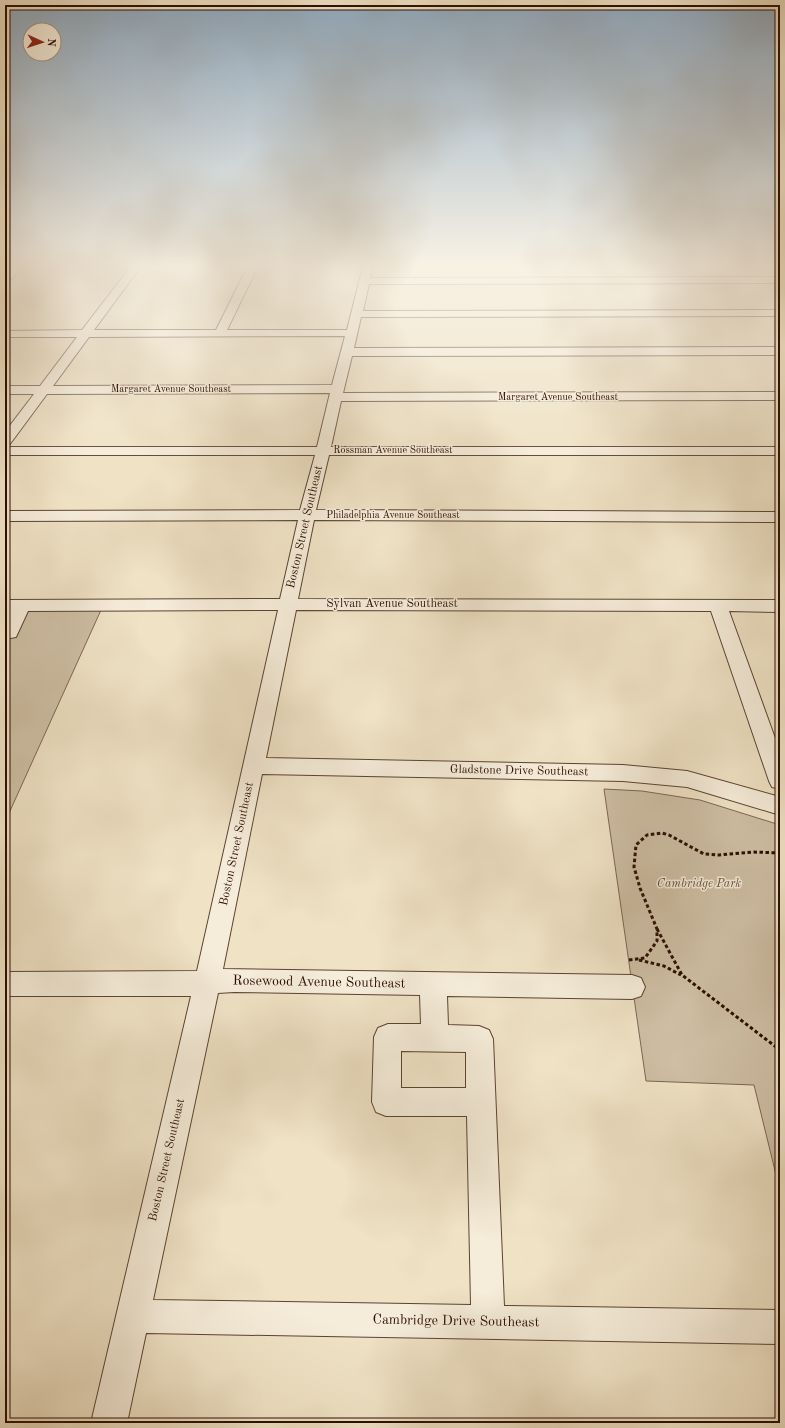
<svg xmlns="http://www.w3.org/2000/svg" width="785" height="1428" viewBox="0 0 785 1428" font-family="'Old Standard TT',serif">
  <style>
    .green { fill: #cebea4; stroke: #7c6653 }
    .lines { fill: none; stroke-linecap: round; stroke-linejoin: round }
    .minor-casing { stroke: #5c4333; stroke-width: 2 }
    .path { stroke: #2b0e02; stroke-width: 3; stroke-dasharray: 3.5 2.5; stroke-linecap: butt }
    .minor { fill: #f5ecd9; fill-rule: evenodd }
    .labels { text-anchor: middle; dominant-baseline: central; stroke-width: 3; stroke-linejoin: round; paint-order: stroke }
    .far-street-label { font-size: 10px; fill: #2b0e02; stroke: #f5ecd9 }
    .street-label { font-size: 12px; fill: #2b0e02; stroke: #f5ecd9 }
    .park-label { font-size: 12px; font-style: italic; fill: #644c3b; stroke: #f5ecd9 }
    .near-street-label { font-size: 14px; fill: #2b0e02; stroke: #f5ecd9 }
  </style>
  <rect width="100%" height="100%" fill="#efe2c5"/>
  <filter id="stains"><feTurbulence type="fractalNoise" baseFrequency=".005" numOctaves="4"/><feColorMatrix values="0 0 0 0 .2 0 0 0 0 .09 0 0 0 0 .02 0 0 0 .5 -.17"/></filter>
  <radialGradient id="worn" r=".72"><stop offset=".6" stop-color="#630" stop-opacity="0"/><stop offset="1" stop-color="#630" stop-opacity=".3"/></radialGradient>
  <g class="green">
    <path d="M 5,609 L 101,610 L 5,822 Z"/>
    <path d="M 604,789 L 642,791 L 700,800 L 780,825 L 780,1191 L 754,1085 L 646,1081 Z"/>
  </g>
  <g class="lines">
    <defs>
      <g id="minor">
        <path d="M 14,266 L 24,266 L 9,281 L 5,282 L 5,273 Z"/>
        <path d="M 131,266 L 141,266 L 94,330 L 216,330 L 248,266 L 258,266 L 227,330 L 347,330 L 363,266 L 373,266 L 370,278 L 774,277 L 779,280 L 774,283 L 369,284 L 363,311 L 780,310 L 780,316 L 361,317 L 354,348 L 780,347 L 780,355 L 352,356 L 343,393 L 780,392 L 780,400 L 341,401 L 331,447 L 780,447 L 780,455 L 329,455 L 316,510 L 780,512 L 780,522 L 314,520 L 298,599 L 780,600 L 780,612 L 729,611 L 780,752 L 780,789 L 772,787 L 769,781 L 711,611 L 296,610 L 266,758 L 623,765 L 687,771 L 780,797 L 780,815 L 687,787 L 623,781 L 262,774 L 223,969 L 632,975 L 641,978 L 645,987 L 641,996 L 632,999 L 447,996 L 448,1025 L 479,1026 L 489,1030 L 493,1039 L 504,1306 L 780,1310 L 780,1344 L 146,1333 L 127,1423 L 91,1423 L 191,996 L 5,996 L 5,972 L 197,971 L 278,610 L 28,611 L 16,637 L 5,639 L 5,624 L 10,612 L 5,612 L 5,600 L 280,599 L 298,520 L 5,521 L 5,511 L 300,510 L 315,455 L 5,455 L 5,447 L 317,447 L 330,393 L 47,394 L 10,444 L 5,445 L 5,432 L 34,394 L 5,394 L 5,386 L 40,386 L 77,337 L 5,337 L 5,331 L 82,330 ZM 345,336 L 332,385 L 53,386 L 89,337 ZM 234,992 L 420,995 L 421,1024 L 388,1024 L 378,1028 L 374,1037 L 372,1102 L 376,1112 L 386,1116 L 467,1116 L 471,1305 L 153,1300 L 218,993 ZM 401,1051 L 466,1052 L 466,1088 L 401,1088 Z"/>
      </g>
    </defs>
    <use href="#minor" class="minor-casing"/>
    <g class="path">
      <path d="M 657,929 L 682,975 L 780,1050"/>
      <path d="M 629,960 L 645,958 L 657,941 L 657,929 L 640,888 L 634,867 L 636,845 L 647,835 L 662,833 L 669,835 L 704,854 L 719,855 L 753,852 L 780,853"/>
      <path d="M 639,960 L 664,966 L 681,975"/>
    </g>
    <use href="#minor" class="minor"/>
  </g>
  <linearGradient id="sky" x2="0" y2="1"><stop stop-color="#90aac0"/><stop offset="0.57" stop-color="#f8f2e5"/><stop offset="1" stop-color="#f8f2e5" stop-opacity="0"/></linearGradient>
  <rect width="785" height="466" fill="url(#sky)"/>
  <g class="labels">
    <g class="far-street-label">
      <text x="171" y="389">Margaret Avenue Southeast</text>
      <text x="558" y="397">Margaret Avenue Southeast</text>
      <text x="393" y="450">Rossman Avenue Southeast</text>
      <text x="393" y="515">Philadelphia Avenue Southeast</text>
    </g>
    <g class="street-label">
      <text transform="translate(305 527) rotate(-77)">Boston Street Southeast</text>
      <text x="392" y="604">Sylvan Avenue Southeast</text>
      <text transform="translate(519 771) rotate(1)">Gladstone Drive Southeast</text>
      <text transform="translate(237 844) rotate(-78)">Boston Street Southeast</text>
      <text transform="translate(167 1160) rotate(-77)">Boston Street Southeast</text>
    </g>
    <g class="park-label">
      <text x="699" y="884">Cambridge Park</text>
    </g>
    <g class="near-street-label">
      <text transform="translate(319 982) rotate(1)">Rosewood Avenue Southeast</text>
      <text transform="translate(456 1321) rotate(1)">Cambridge Drive Southeast</text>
    </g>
  </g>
  <rect width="785" height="1428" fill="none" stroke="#efe2c5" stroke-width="20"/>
  <rect x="6" y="6" width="773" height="1416" fill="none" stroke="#2b0e02" stroke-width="2"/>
  <rect x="10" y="10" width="765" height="1408" fill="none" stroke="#2b0e02"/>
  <g transform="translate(42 42) rotate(93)"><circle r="19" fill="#f5ecd9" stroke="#a49383"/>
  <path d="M0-3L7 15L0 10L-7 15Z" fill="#8f2418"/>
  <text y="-6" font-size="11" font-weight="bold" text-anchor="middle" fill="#2b0e02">N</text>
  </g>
  <rect width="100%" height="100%" filter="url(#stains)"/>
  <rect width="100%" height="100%" fill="url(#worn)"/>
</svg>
